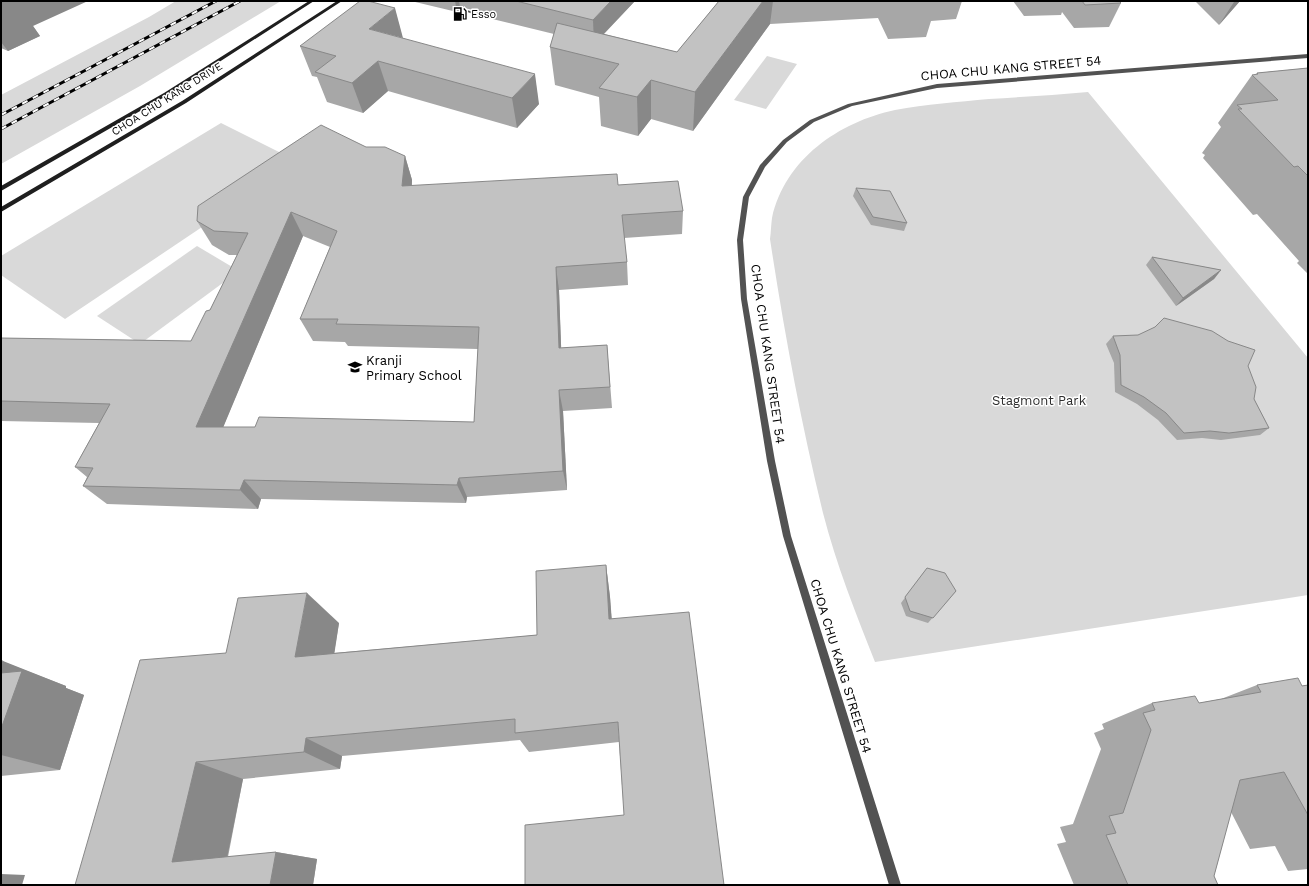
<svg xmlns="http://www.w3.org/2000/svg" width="1309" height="886" viewBox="0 0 1309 886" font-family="'Work Sans',sans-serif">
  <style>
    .green { fill: #d9d9d9 }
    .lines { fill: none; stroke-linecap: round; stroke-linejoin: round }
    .lane { fill: #525252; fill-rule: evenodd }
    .street { fill: #525252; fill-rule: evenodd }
    .secondary { fill: #1f1f1f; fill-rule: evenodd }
    .rail-casing { stroke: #000; stroke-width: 3 }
    .rail { stroke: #fff; stroke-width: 2; stroke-dasharray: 6; stroke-linecap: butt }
    .wall { fill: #a7a7a7; fill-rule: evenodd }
    .shaded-wall { fill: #888 }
    .building { fill: #c2c2c2; stroke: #888; fill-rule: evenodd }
    .labels { text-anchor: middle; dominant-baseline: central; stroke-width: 3; stroke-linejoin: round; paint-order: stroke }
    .far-poi-label { font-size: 11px; fill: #000; stroke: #fff; text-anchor: start }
    .far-street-label { font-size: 11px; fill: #000; stroke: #fff }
    .street-label { font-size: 13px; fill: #000; stroke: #fff }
    .poi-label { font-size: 13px; fill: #000; stroke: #fff; text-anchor: start }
    .park-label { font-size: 13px; fill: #303030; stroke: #fff }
  </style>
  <rect width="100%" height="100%" fill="#fff"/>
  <g class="green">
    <path d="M 176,1 L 281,1 L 140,86 L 1,164 L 1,95 L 149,17 Z"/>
    <path d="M 767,56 L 797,64 L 766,109 L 734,100 Z"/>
    <path d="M 1088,92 L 1308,358 L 1308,595 L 875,662 C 856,614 836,564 823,513 C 801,423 784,331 770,239 C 771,232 771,225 772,218 C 785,159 839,122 895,110 C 926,104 958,102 989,99 C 1022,97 1055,95 1088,92 Z"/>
    <path d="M 221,123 L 299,162 L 65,319 L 1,275 L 1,256 Z"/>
    <path d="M 197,246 L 239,271 L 140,344 L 97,316 Z"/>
  </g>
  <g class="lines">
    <path class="lane" d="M 494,1 L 499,1 L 484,14 L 473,14 L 459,9 L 461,8 L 473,12 L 483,12 Z"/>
    <path class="street" d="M 1308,54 L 1308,58 L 937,88 L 852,106 L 814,122 L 787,142 L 765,167 L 749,197 L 743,240 L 747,299 L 775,461 L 791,536 L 901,885 L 889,885 L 783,536 L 767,461 L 741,299 L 737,240 L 743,197 L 760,165 L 783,140 L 810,120 L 848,104 L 937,84 Z"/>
    <g class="secondary">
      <path d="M 309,1 L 314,1 L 168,95 L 1,191 L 1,186 L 164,93 Z"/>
      <path d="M 337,1 L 342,1 L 186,103 L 1,212 L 1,207 L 182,101 Z"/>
    </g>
    <defs>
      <g id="rail">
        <path d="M 1,115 L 216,1"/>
        <path d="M 1,129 L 240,1"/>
      </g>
    </defs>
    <use href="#rail" class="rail-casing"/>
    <use href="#rail" class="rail"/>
  </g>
  <g class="wall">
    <path d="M 1,1 L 33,26 L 40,36 L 8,51 L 1,48 Z"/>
    <path d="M 411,1 L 635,1 L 604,34 L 677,52 L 719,1 L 962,1 L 956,19 L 931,21 L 926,37 L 888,39 L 878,18 L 770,24 L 693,131 L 651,119 L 638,136 L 601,126 L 599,97 L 555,85 L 550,47 L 554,34 L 480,16 L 479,10 L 473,10 L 460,7 L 459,8 L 459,11 L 457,12 Z"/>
    <path d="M 1013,1 L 1119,1 L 1121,3 L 1109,27 L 1074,28 L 1062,12 L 1061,15 L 1024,16 Z"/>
    <path d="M 1195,1 L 1240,1 L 1219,25 Z"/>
    <path d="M 403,38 L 539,104 L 517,128 L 388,91 L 363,113 L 327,102 L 317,77 L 312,76 L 300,46 Z"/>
    <path d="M 1308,68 L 1308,274 L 1297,263 L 1299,261 L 1257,214 L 1253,215 L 1203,158 L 1205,155 L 1202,153 L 1221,127 L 1218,123 L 1252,75 L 1255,75 L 1257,73 Z"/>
    <path d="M 366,147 L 405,156 L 412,180 L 412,186 L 618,185 L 683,211 L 682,234 L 624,238 L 627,262 L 628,285 L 559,290 L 561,348 L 607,345 L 612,408 L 563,411 L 567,490 L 467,497 L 466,503 L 261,499 L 258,509 L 107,504 L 83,486 L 87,477 L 75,467 L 99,423 L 1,421 L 1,338 L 191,341 L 210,310 L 237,255 L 229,255 L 212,245 L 197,221 ZM 303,236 L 330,247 L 300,319 L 313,341 L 345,342 L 348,346 L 478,349 L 474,422 L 255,427 L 223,427 Z"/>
    <path d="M 856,188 L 907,223 L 904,231 L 871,225 L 853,196 Z"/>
    <path d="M 1152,257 L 1221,270 L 1214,279 L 1176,306 L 1146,265 Z"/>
    <path d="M 1113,336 L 1248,366 L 1254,399 L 1269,428 L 1260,435 L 1221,440 L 1202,438 L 1177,440 L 1158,420 L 1137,404 L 1115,392 L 1114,363 L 1106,344 Z"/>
    <path d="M 606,565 L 610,597 L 624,815 L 619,742 L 529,752 L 520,740 L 342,756 L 340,769 L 243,779 L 228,857 L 276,852 L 317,859 L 313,885 L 75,885 L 226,653 L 339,623 L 334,653 L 537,635 Z"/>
    <path d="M 927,568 L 956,591 L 928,623 L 906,616 L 901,603 Z"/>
    <path d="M 1,661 L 66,686 L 66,688 L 84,695 L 60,770 L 1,776 Z"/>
    <path d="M 1257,685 L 1302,686 L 1308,685 L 1308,869 L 1288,871 L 1275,846 L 1250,849 L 1231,812 L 1214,876 L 1218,885 L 1074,885 L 1057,844 L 1066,842 L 1060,827 L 1073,824 L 1101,749 L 1094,733 L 1104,729 L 1102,724 L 1152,703 L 1199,703 L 1221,699 Z"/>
  </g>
  <g class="shaded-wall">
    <path d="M 1,1 L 88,1 L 33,26 L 40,36 L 8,51 L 1,42 Z"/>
    <path d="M 455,1 L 459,1 L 460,7 L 459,8 L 459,11 L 457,12 Z"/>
    <path d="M 611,1 L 635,1 L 594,44 L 593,20 Z"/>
    <path d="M 763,1 L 773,1 L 770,24 L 693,131 L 695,92 Z"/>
    <path d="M 1234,1 L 1240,1 L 1219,25 L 1234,2 Z"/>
    <path d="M 395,8 L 403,38 L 369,29 Z"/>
    <path d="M 378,61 L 388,91 L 363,113 L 352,83 Z"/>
    <path d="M 535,74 L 539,104 L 517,128 L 512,98 Z"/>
    <path d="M 651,80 L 651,119 L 638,136 L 637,97 Z"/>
    <path d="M 405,156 L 412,180 L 410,210 L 402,186 Z"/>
    <path d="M 291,212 L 303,236 L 215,447 L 196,427 Z"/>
    <path d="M 556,267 L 559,290 L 562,370 L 559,348 Z"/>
    <path d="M 1221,270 L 1214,279 L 1176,306 L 1183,298 Z"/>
    <path d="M 559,390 L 563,411 L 567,490 L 563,471 Z"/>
    <path d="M 459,478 L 467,497 L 466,503 L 457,485 Z"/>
    <path d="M 244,480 L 261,499 L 258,509 L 240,490 Z"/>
    <path d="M 606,565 L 610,597 L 614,647 L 609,619 Z"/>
    <path d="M 307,593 L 339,623 L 330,682 L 295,657 Z"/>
    <path d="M 3,661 L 66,686 L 66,688 L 84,695 L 60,770 L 1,755 L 1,667 Z"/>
    <path d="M 306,738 L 342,756 L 340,769 L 304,752 Z"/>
    <path d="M 196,762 L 243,779 L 225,868 L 172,862 Z"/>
    <path d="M 276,852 L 317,859 L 313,885 L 270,885 Z"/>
    <path d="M 1,874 L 25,875 L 22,885 L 1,885 Z"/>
  </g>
  <g class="building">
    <path d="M 360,1 L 368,1 L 395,8 L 369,29 L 535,74 L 512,98 L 378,61 L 352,83 L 315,72 L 336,56 L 300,46 Z"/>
    <path d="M 516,1 L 611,1 L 593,20 Z"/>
    <path d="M 719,1 L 763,1 L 695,92 L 651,80 L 637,97 L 599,88 L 619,64 L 550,47 L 557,23 L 677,52 Z"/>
    <path d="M 1082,1 L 1119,1 L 1121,3 L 1085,5 Z"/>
    <path d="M 1308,68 L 1308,176 L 1298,166 L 1294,167 L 1238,109 L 1242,109 L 1237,105 L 1278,100 L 1252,75 L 1258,74 L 1257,73 Z"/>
    <path d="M 321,125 L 366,147 L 385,147 L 405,156 L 402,186 L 617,174 L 618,185 L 678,181 L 683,211 L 622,215 L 627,262 L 556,267 L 559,348 L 607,345 L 610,387 L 559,390 L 563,471 L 459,478 L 457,485 L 244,480 L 240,490 L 83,486 L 93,468 L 75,467 L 110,404 L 1,401 L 1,338 L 191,341 L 206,311 L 210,310 L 248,233 L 214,231 L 197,221 L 198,206 ZM 291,212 L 337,231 L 300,319 L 338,319 L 336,324 L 479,327 L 474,422 L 259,417 L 255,427 L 196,427 Z"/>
    <path d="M 856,188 L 890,191 L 907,223 L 873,217 Z"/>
    <path d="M 1152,257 L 1221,270 L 1183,298 Z"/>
    <path d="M 1164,318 L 1212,331 L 1228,341 L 1255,350 L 1248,366 L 1256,387 L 1254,399 L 1269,428 L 1229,433 L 1210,431 L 1184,433 L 1166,413 L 1144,397 L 1121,385 L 1120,355 L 1113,336 L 1138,335 L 1155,327 Z"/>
    <path d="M 606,565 L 609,619 L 689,612 L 724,885 L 525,885 L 525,825 L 624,815 L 618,722 L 515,733 L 515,719 L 306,738 L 304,752 L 196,762 L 172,862 L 276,852 L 270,885 L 75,885 L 140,660 L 226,653 L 238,598 L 307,593 L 295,657 L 537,635 L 536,571 Z"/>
    <path d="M 927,568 L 945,573 L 956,591 L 933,618 L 910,611 L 905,597 Z"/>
    <path d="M 1,661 L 3,661 L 1,667 Z"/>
    <path d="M 22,671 L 1,729 L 1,673 Z"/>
    <path d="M 1298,678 L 1302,686 L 1308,685 L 1308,815 L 1284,772 L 1240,780 L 1214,876 L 1218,885 L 1128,885 L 1106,835 L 1116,833 L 1109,816 L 1123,813 L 1151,730 L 1143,713 L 1155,710 L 1152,703 L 1195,696 L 1199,703 L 1261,692 L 1257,685 Z"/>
  </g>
  <defs>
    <symbol id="fuel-bare" viewBox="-9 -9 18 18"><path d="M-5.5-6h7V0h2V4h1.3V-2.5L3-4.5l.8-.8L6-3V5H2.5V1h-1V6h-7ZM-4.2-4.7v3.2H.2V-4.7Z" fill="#000" stroke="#fff" stroke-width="2.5" paint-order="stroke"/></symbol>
    <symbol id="school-bare" viewBox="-9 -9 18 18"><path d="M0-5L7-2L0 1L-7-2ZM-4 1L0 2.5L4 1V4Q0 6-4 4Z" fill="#000" stroke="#fff" stroke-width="2.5" paint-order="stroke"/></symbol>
  </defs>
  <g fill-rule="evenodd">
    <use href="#fuel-bare" x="450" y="4" width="20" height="20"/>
    <use href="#school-bare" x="345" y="357" width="20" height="20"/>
  </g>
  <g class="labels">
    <g class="far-poi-label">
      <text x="471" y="14">Esso</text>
    </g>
    <g class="far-street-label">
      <text transform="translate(167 99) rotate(-32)">CHOA CHU KANG DRIVE</text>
    </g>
    <g class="street-label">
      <text transform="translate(1011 68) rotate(-5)">CHOA CHU KANG STREET 54</text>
      <text transform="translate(768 354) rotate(82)">CHOA CHU KANG STREET 54</text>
      <text transform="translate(841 666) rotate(73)">CHOA CHU KANG STREET 54</text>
    </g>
    <g class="poi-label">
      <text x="366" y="360">Kranji<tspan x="366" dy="15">Primary School</tspan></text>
    </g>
    <g class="park-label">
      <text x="1039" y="400">Stagmont Park</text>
    </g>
  </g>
  <rect width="1309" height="886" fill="none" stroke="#000000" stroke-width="4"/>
</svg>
